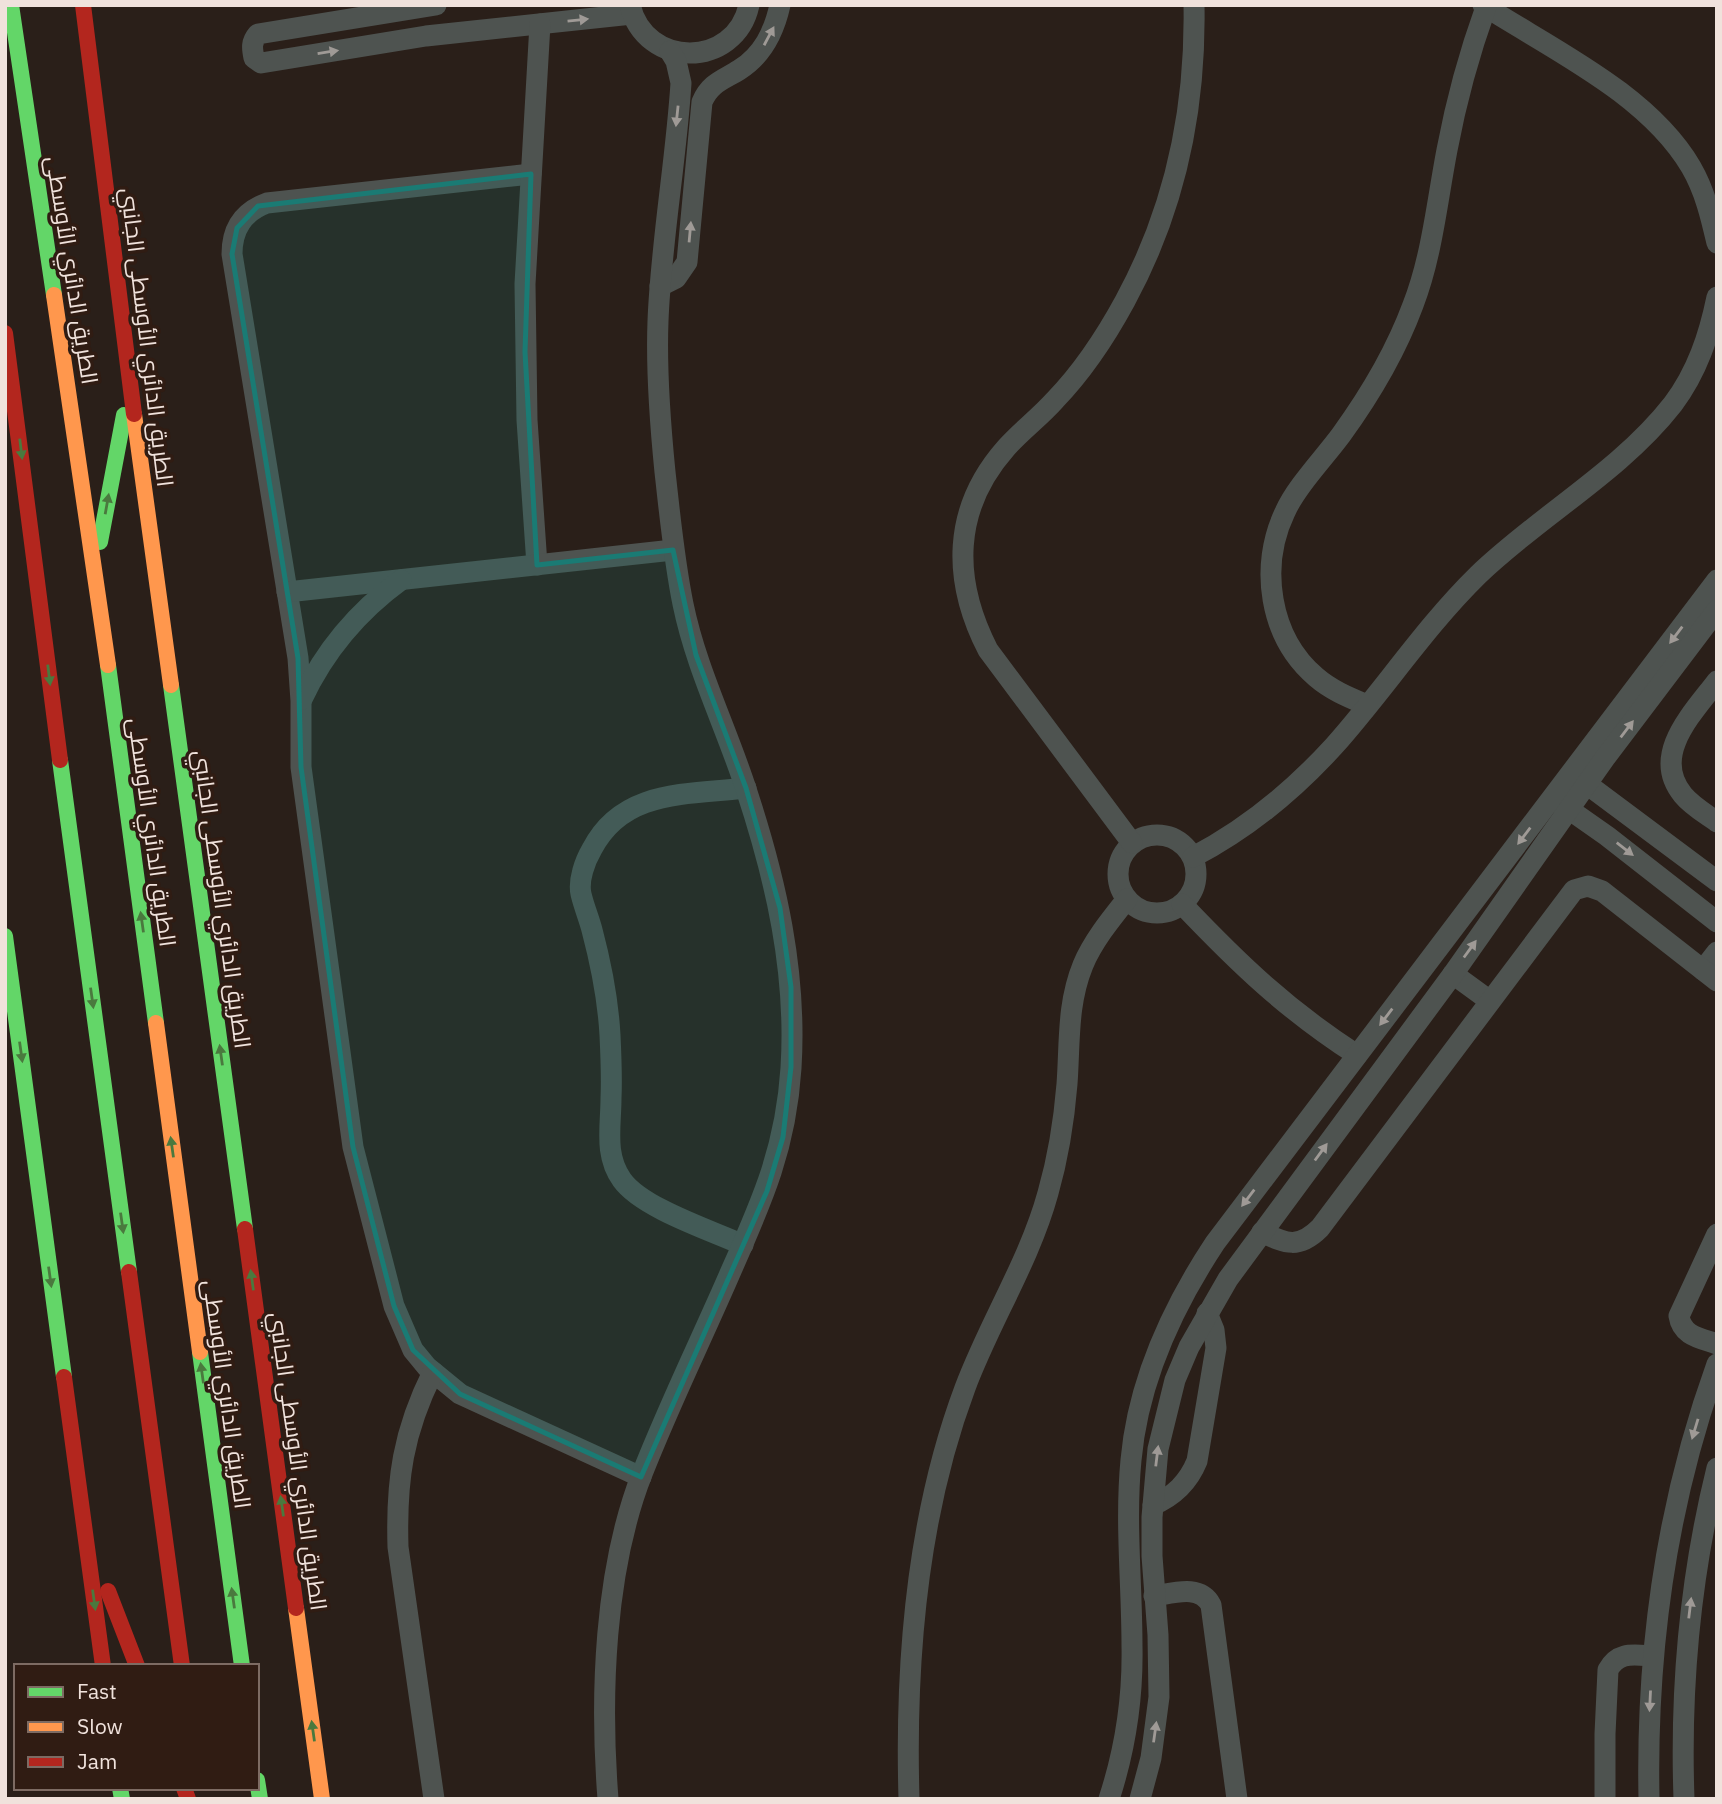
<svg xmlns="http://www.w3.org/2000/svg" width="1722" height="1804" viewBox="0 0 1722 1804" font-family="'IBM Plex Sans',Cairo,sans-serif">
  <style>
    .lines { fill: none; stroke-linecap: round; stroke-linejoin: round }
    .street { stroke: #4e5350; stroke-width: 21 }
    .fast { stroke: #63d668; stroke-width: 16 }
    .slow { stroke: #ff974d; stroke-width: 16 }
    .jam { stroke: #b3261e; stroke-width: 16 }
    .oneway { fill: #9f9a96 }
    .oneway2 { fill: #4a793e }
    .marked { fill: #1a7b74; fill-opacity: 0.2; stroke: #1a7b74; stroke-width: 5; stroke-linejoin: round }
    .labels { text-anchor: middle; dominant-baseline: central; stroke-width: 7; stroke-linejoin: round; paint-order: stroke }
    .street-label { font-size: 23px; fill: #f0e2dc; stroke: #301c13 }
  </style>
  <rect width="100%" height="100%" fill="#2a1f19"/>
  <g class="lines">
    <g class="street">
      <path d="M 436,5 L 258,34 C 251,42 252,48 254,58 L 261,63 L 426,36 L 632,14"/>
      <path d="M 630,5 C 645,69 735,69 749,5"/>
      <path d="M 1483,5 C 1553,50 1648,94 1691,167 C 1705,191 1711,217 1717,243"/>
      <path d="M 531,174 L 267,203 C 243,212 232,229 232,254 L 298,658 L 301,701 L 301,767 L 353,1147 L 394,1306 L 413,1350 L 427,1367 L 460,1394 L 641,1477"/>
      <path d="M 660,286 L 676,278 L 687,262 L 702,102 C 710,83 723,80 739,70 C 763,55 774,32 780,5"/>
      <path d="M 537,565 L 527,420 L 525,284 L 540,24"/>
      <path d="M 287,592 L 673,550"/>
      <path d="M 1717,681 C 1693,713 1650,755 1683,795 C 1692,806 1706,814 1717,822"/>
      <path d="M 302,699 C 325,650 357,612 401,580"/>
      <path d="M 1367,705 C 1348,697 1331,690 1316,677 C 1269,637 1259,566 1285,512 C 1296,487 1324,458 1341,435 C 1370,395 1396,351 1413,305 C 1432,256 1437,202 1447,150 C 1456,102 1469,54 1486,7"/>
      <path d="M 1576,776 L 1717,881"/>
      <path d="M 1560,803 L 1607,836 L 1717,922"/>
      <circle cx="1157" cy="874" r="39"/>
      <path d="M 1132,843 L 988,650 C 952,580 952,509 1006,448 C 1021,431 1040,417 1055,400 C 1083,371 1106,336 1125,301 C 1175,209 1196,110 1194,5"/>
      <path d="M 1193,857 C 1247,829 1293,791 1334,746 C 1384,690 1424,628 1478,575 C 1539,516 1620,472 1673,404 C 1697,372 1709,336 1717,297"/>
      <path d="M 1182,904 C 1239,964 1287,1010 1357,1055"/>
      <path d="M 1703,970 L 1717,952"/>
      <path d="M 1453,974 L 1490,1001"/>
      <path d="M 1262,1232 C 1286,1244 1299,1249 1320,1228 L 1574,890 L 1588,886 L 1602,891 L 1717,981"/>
      <path d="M 1717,1234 L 1679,1316 C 1682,1336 1700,1338 1717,1344"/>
      <path d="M 743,1245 C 710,1230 642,1208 622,1180 C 604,1155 611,1127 611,1098 C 612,1077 611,1056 610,1035 C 608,999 601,964 592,930 C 589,918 584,907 581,894 C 578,880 585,861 592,849 C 623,789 687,795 746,788"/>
      <path d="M 433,1372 C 403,1432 396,1480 398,1547 L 434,1799"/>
      <path d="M 1153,1505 C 1174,1496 1188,1483 1197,1461 L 1216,1348 L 1214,1330 L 1207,1313"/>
      <path d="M 1154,1596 C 1174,1593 1200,1584 1211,1605 L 1237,1799"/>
      <path d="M 608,1799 C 600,1697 604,1571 642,1474 C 669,1405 702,1338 731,1271 C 763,1199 786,1147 791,1068 C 797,972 776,880 746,789 C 726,727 696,668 683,604 C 674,560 670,516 665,472 C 660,422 656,372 658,321 C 661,242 676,162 681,83 L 676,61 L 670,51"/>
      <path d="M 909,1799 C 905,1662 917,1516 965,1388 C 990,1321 1029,1262 1048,1193 C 1058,1158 1064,1121 1067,1084 C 1070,1043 1067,1004 1083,965 C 1093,941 1111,919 1127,899"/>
      <path d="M 1109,1799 C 1125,1750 1133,1698 1132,1646 C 1132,1584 1125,1522 1131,1460 C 1138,1382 1172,1308 1215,1243 L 1717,580"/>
      <path d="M 1140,1799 L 1151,1758 L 1159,1697 L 1158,1635 L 1152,1556 L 1152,1517 L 1158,1449 L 1175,1380 L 1189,1347 L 1228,1279 L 1453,974 L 1605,758 L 1717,610"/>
      <path d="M 1605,1799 L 1605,1734 L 1608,1670 C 1618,1651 1634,1655 1652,1656"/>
      <path d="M 1649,1799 C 1646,1650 1666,1505 1717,1364"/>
      <path d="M 1684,1799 C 1680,1686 1690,1577 1717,1468"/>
    </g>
    <g class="fast">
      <path d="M 11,5 L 54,295"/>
      <path d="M 100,542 L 124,415"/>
      <path d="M 108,665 L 156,1023"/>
      <path d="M 171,685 L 245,1229"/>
      <path d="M 60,760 L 129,1272"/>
      <path d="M 5,936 L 64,1377"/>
      <path d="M 200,1352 L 242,1666"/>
      <path d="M 257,1780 L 260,1799"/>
      <path d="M 120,1788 L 122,1799"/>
    </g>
    <g class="slow">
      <path d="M 54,295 L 108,665"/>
      <path d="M 134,414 L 171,685"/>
      <path d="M 156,1023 L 200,1352"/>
      <path d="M 296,1608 L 322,1799"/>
    </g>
    <g class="jam">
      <path d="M 83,5 L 134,414"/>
      <path d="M 5,333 L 60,760"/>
      <path d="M 245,1229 L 296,1608"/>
      <path d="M 129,1272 L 182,1666"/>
      <path d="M 64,1377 L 103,1666"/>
      <path d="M 108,1591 L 137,1666"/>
      <path d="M 184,1788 L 188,1799"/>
    </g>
  </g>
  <defs><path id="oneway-solid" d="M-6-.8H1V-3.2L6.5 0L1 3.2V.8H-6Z" transform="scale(1.75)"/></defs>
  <g class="oneway">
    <use href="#oneway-solid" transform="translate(578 20) rotate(-6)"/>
    <use href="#oneway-solid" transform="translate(769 36) rotate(-62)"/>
    <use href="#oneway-solid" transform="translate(328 52) rotate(-9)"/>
    <use href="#oneway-solid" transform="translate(677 116) rotate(96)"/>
    <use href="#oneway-solid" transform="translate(690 232) rotate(-85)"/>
    <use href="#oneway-solid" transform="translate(1676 635) rotate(127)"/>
    <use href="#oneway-solid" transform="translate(1627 729) rotate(-53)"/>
    <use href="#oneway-solid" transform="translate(1524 836) rotate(127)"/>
    <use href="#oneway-solid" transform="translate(1625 849) rotate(38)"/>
    <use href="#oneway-solid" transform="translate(1470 949) rotate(-54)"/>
    <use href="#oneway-solid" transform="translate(1386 1017) rotate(127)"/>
    <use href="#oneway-solid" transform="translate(1321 1152) rotate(-54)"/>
    <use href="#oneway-solid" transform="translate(1248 1198) rotate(127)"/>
    <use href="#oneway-solid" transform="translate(1695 1429) rotate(107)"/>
    <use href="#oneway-solid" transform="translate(1157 1456) rotate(-83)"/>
    <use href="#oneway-solid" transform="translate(1690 1608) rotate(-83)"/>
    <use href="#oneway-solid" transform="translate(1650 1701) rotate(93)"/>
    <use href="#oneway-solid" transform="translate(1155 1732) rotate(-82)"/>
  </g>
  <g class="oneway2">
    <use href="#oneway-solid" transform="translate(21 449) rotate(83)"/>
    <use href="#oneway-solid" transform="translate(107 504) rotate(-80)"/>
    <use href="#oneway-solid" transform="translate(49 675) rotate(83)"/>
    <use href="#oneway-solid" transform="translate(142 922) rotate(-98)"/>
    <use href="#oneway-solid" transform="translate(92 998) rotate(82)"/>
    <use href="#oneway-solid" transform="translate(21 1052) rotate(82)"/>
    <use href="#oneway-solid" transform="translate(221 1055) rotate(-98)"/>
    <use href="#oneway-solid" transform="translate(172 1147) rotate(-98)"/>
    <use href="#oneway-solid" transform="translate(122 1223) rotate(82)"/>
    <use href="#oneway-solid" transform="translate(50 1277) rotate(82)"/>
    <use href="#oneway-solid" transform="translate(252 1280) rotate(-98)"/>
    <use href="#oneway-solid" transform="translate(202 1373) rotate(-98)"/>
    <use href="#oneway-solid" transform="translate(282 1506) rotate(-98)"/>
    <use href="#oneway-solid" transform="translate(233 1598) rotate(-98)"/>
    <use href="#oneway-solid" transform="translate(94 1600) rotate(82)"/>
    <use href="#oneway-solid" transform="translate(313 1731) rotate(-98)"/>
  </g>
  <path class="marked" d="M 531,174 L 525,352 L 537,565 L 673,550 L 696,655 L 746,788 L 780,908 L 791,987 L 791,1067 L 783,1137 L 767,1191 L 641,1477 L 460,1394 L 413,1350 L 394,1306 L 353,1147 L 301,767 L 298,658 L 232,254 L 237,228 L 258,206 Z"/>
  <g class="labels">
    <g class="street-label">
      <text transform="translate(73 270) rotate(81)">الطريق الدائري الأوسطى</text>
      <text transform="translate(148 337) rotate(83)">الطريق الدائري الأوسطى الجانبي</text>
      <text transform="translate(153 832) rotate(82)">الطريق الدائري الأوسطى</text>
      <text transform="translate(223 899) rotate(82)">الطريق الدائري الأوسطى الجانبي</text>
      <text transform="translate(228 1394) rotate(82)">الطريق الدائري الأوسطى</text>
      <text transform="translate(299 1461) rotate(82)">الطريق الدائري الأوسطى الجانبي</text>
    </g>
  </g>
  <rect width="1722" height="1804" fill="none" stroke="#f0e2dc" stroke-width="14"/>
  <rect x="14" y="1664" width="245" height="126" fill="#301c13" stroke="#7d6b63" stroke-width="2"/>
  <rect x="28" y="1687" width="35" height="10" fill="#63d668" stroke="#7d6b63" stroke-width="2"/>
  <text x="77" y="1699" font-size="21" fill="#f0e2dc">Fast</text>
  <rect x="28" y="1722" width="35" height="10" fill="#ff974d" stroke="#7d6b63" stroke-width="2"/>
  <text x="77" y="1734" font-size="21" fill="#f0e2dc">Slow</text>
  <rect x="28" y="1757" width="35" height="10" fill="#b3261e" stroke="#7d6b63" stroke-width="2"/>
  <text x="77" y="1769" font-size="21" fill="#f0e2dc">Jam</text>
</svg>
